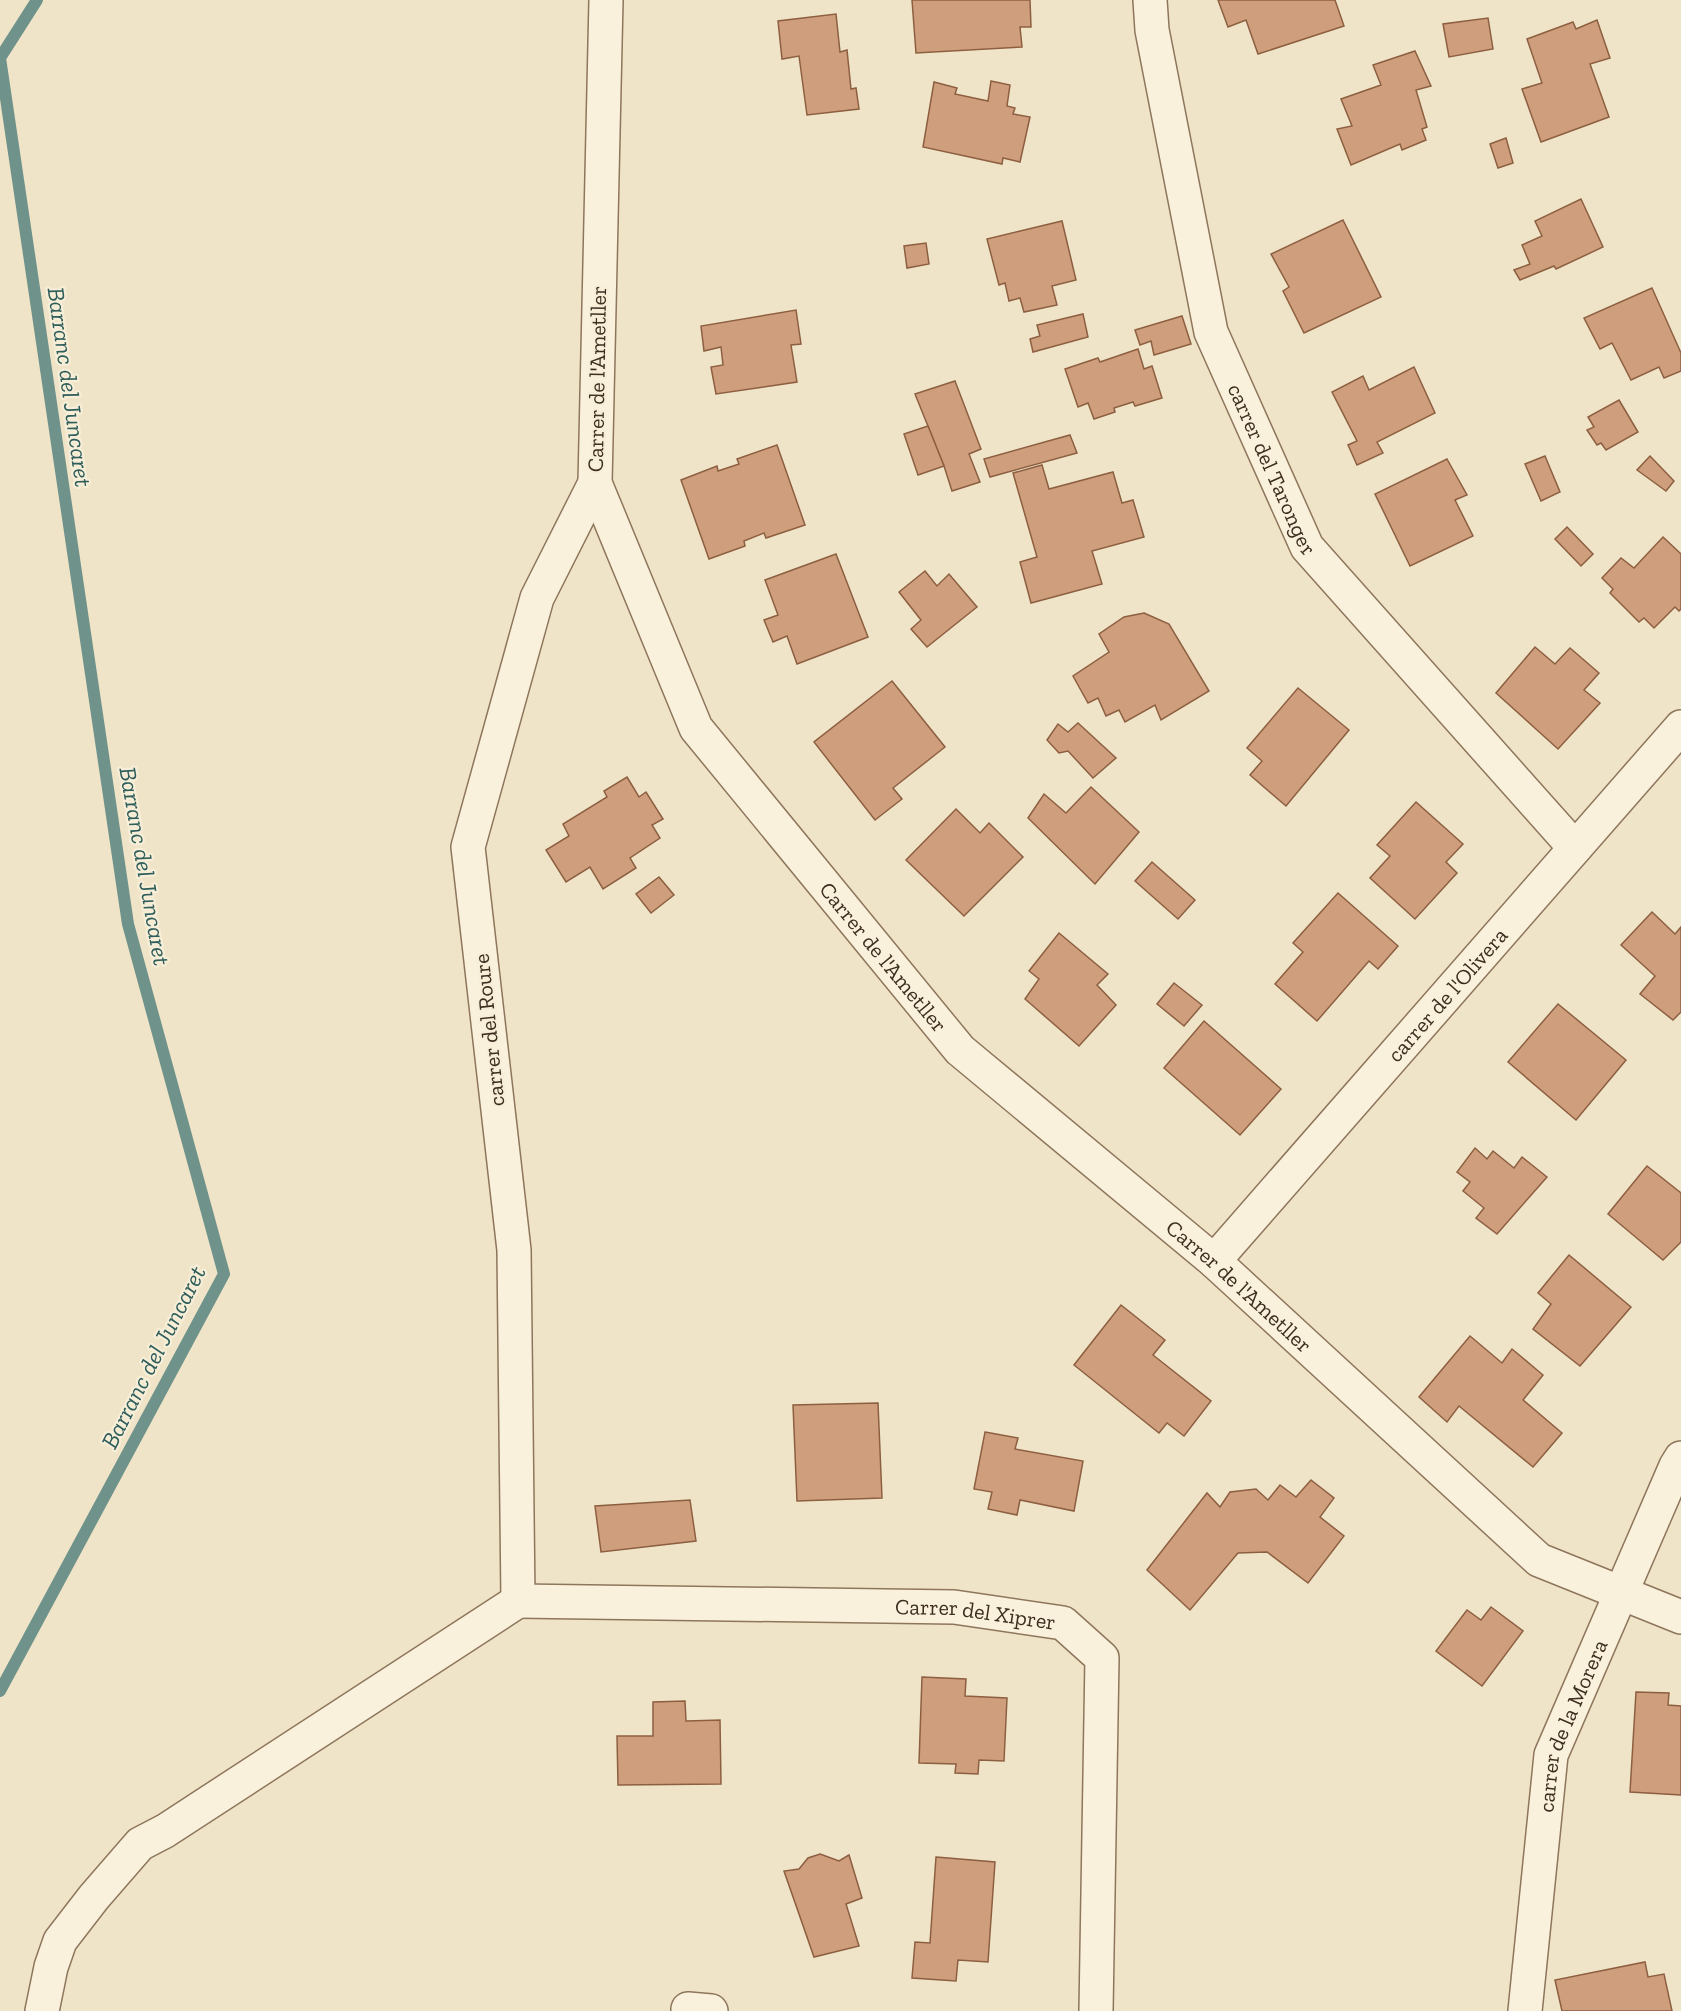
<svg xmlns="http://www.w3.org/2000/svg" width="1681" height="2011" viewBox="0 0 1681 2011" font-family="'Zilla Slab',serif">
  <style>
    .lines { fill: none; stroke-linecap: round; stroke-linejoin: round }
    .stream { stroke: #6f938a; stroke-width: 12 }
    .building { fill: #cf9f7d; stroke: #8d5f41; stroke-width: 1.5 }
    .minor-casing { stroke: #8d765c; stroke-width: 36 }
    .minor { stroke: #faf1dc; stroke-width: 33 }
    .labels { text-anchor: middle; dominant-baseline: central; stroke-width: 4.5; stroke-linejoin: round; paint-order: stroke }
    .street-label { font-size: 22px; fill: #3d2e20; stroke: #f7eed8 }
    .water-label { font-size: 24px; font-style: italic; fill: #2f5d5a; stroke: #f7eed8 }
  </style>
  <rect width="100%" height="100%" fill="#f0e4c8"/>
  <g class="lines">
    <path class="stream" d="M 0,1691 L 224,1274 L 128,924 L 0,58 L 37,0"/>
  </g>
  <g class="building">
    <path d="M 912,0 L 1030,0 L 1031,27 L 1020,27 L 1022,47 L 916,53 Z"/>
    <path d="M 1218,0 L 1335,0 L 1344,26 L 1258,54 L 1246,20 L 1228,27 Z"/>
    <path d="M 836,14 L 840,52 L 847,50 L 851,89 L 856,88 L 859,109 L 807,115 L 799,56 L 782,59 L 778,21 Z"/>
    <path d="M 1488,18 L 1493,49 L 1449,57 L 1443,24 Z"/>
    <path d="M 1597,20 L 1610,58 L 1590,64 L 1609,117 L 1541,142 L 1522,89 L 1542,83 L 1527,39 L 1573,22 L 1576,29 Z"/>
    <path d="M 1415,51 L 1431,86 L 1416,90 L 1427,127 L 1422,129 L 1426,140 L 1402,150 L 1400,144 L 1351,165 L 1337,129 L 1352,126 L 1341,99 L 1381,85 L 1373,65 Z"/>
    <path d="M 991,81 L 1010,85 L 1007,106 L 1015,108 L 1013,114 L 1030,117 L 1020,162 L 1003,158 L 1002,164 L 923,147 L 934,82 L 957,88 L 955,94 L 988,101 Z"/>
    <path d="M 1506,138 L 1513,163 L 1498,168 L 1490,144 Z"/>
    <path d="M 1581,199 L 1603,247 L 1556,269 L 1554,266 L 1520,280 L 1514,270 L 1530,264 L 1522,245 L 1542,236 L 1535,221 Z"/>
    <path d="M 1343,220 L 1381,297 L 1304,333 L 1283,291 L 1289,287 L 1271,254 Z"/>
    <path d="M 1062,221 L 1076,280 L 1052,286 L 1057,305 L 1024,312 L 1020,298 L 1009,301 L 1005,283 L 999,285 L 987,239 Z"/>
    <path d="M 926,243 L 929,264 L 907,268 L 904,246 Z"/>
    <path d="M 1652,288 L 1681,353 L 1681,371 L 1664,378 L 1659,367 L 1631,380 L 1612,343 L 1600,349 L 1584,318 Z"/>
    <path d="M 796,310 L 801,344 L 791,345 L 797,382 L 716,394 L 711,367 L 723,365 L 721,347 L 704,351 L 701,326 Z"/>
    <path d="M 1083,314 L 1088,337 L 1033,352 L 1030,339 L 1040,336 L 1037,325 Z"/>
    <path d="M 1182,316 L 1191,344 L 1154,355 L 1151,341 L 1140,345 L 1135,330 Z"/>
    <path d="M 1138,349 L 1144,369 L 1152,366 L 1162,398 L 1135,406 L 1133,402 L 1114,408 L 1115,412 L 1094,419 L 1088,403 L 1078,407 L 1065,369 L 1098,358 L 1100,362 Z"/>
    <path d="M 1414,367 L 1435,413 L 1377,442 L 1383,453 L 1357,465 L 1348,445 L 1357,441 L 1332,392 L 1363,376 L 1369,390 Z"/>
    <path d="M 955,381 L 981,449 L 969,454 L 980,482 L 952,491 L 944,466 L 915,394 Z"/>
    <path d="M 1619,400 L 1638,432 L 1606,450 L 1601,443 L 1597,445 L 1587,430 L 1594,427 L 1588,417 Z"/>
    <path d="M 928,426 L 944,466 L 918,475 L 904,434 Z"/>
    <path d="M 1070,435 L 1077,453 L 990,477 L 984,459 Z"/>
    <path d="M 777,445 L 805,525 L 766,538 L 764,533 L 744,541 L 745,546 L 709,559 L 681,480 L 717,466 L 718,471 L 739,464 L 737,459 Z"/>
    <path d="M 1545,456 L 1560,492 L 1541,501 L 1525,464 Z"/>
    <path d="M 1650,456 L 1674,481 L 1666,491 L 1637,470 Z"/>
    <path d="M 1447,459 L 1467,495 L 1455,500 L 1473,536 L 1410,566 L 1375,494 Z"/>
    <path d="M 1042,465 L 1049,489 L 1113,472 L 1122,503 L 1133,500 L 1144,537 L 1092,551 L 1102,584 L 1031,603 L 1020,562 L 1037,557 L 1013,473 Z"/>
    <path d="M 1567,527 L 1593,554 L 1581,566 L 1555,539 Z"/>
    <path d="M 1663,537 L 1681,554 L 1681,609 L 1679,611 L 1675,607 L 1654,628 L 1644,618 L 1639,622 L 1610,593 L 1613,589 L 1602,578 L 1621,558 L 1634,568 Z"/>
    <path d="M 836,554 L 868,637 L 797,664 L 787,636 L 773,642 L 764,620 L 778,615 L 765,580 Z"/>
    <path d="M 925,571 L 937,586 L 949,574 L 977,607 L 927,647 L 911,629 L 921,620 L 899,592 Z"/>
    <path d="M 1144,613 L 1169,624 L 1209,691 L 1161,720 L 1155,705 L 1125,722 L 1119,710 L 1106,716 L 1098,698 L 1088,703 L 1073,676 L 1109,652 L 1099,634 L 1124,617 Z"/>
    <path d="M 1535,647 L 1555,664 L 1570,648 L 1599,673 L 1584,690 L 1600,703 L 1558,749 L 1496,693 Z"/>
    <path d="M 892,681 L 945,747 L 893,788 L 902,799 L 875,820 L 814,742 Z"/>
    <path d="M 1298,688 L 1349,730 L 1286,806 L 1250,775 L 1262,761 L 1247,748 Z"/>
    <path d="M 1078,723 L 1116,758 L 1093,778 L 1068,751 L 1059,753 L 1047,740 L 1058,724 L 1068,732 Z"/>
    <path d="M 627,777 L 639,797 L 646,792 L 663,819 L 652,825 L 660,838 L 630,858 L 636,868 L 603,889 L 590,867 L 566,882 L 546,850 L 569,836 L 563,824 L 607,797 L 604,791 Z"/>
    <path d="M 1091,787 L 1139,832 L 1095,884 L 1028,818 L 1044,794 L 1066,813 Z"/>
    <path d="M 1416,802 L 1463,844 L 1446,862 L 1457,873 L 1415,919 L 1370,878 L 1390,856 L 1377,845 Z"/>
    <path d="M 956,809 L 980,833 L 989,823 L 1023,857 L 964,916 L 906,860 Z"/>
    <path d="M 1152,862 L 1195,900 L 1178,919 L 1135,881 Z"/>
    <path d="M 659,877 L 674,895 L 651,913 L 636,894 Z"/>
    <path d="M 1338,893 L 1398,946 L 1378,969 L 1369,961 L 1317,1021 L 1275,984 L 1303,952 L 1293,943 Z"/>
    <path d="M 1652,912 L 1675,934 L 1681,927 L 1681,1012 L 1673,1020 L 1640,994 L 1655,976 L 1621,945 Z"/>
    <path d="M 1059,933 L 1108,974 L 1097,985 L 1116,1005 L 1079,1046 L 1025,999 L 1039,979 L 1029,971 Z"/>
    <path d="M 1174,983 L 1202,1005 L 1184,1026 L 1157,1004 Z"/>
    <path d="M 1558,1004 L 1626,1060 L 1576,1120 L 1508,1062 Z"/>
    <path d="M 1204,1021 L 1281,1089 L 1240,1135 L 1164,1068 Z"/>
    <path d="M 1475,1148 L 1487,1159 L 1493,1151 L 1514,1168 L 1522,1157 L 1547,1177 L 1497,1234 L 1476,1218 L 1484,1208 L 1463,1191 L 1470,1182 L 1457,1172 Z"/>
    <path d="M 1647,1166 L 1681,1193 L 1681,1242 L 1663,1260 L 1608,1214 Z"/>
    <path d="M 1569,1255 L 1631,1307 L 1580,1366 L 1533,1329 L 1551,1304 L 1538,1293 Z"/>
    <path d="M 1121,1305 L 1165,1340 L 1153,1355 L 1211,1401 L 1184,1436 L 1167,1423 L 1159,1433 L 1074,1365 Z"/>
    <path d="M 1470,1336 L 1502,1363 L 1512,1349 L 1543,1375 L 1523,1400 L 1562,1433 L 1533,1467 L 1459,1406 L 1447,1422 L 1419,1397 Z"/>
    <path d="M 878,1403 L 882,1498 L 797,1501 L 793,1405 Z"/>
    <path d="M 985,1432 L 1018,1438 L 1015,1449 L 1083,1461 L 1074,1511 L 1020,1500 L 1017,1515 L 988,1509 L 992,1492 L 974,1489 Z"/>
    <path d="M 1311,1480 L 1334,1498 L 1320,1517 L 1344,1536 L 1308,1583 L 1267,1552 L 1238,1553 L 1190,1610 L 1147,1570 L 1207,1493 L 1220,1507 L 1230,1492 L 1256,1489 L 1268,1500 L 1280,1485 L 1296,1497 Z"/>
    <path d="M 690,1500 L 696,1541 L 601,1552 L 595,1506 Z"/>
    <path d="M 1491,1607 L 1523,1631 L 1482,1686 L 1436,1651 L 1467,1610 L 1481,1620 Z"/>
    <path d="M 922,1677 L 966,1679 L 965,1696 L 1007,1698 L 1004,1761 L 979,1760 L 978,1774 L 955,1773 L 956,1764 L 919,1763 Z"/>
    <path d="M 1636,1692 L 1669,1693 L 1668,1705 L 1681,1706 L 1681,1795 L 1630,1792 Z"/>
    <path d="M 685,1701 L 686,1721 L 720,1720 L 721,1784 L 618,1785 L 617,1736 L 653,1736 L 653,1702 Z"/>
    <path d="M 820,1854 L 839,1861 L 849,1855 L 862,1898 L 846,1904 L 859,1946 L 814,1957 L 784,1871 L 799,1869 L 808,1858 Z"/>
    <path d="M 936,1857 L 995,1862 L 988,1962 L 958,1960 L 956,1981 L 912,1978 L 915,1942 L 930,1943 Z"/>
    <path d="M 1645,1962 L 1648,1977 L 1664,1974 L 1672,2011 L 1562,2011 L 1555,1980 Z"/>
  </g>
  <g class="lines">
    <defs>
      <g id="minor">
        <path id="s1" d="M 606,0 L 595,483 L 696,728 L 960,1050 L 1214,1261 L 1539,1560 L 1681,1617"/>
        <path id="s2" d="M 1150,0 L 1152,30 L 1211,332 L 1307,547 L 1575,848"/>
        <path id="s3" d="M 1214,1261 L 1681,727"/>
        <path d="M 518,1601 L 514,1250 L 468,847 L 537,598 L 595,483"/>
        <path id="s4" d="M 518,1601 L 954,1607 L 1063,1623 L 1102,1658 L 1096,2011"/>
        <path d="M 688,2009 L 711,2011"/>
        <path d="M 42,2011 L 51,1967 L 60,1941 L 94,1897 L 140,1844 L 165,1831 L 518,1601"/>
        <path id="s5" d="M 1525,2011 L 1551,1755 L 1676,1466 L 1681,1458"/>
      </g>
    </defs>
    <use href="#minor" class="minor-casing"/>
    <use href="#minor" class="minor"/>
  </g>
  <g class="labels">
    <g class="street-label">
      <text transform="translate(597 379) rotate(-89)">Carrer de l'Ametller</text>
      <text stroke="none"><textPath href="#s2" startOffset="488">carrer del Taronger</textPath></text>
      <text stroke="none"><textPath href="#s1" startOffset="1044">Carrer de l'Ametller</textPath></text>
      <text stroke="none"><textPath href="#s3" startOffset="354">carrer de l'Olivera</textPath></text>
      <text transform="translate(489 1030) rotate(-96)">carrer del Roure</text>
      <text stroke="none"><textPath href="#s1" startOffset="1530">Carrer de l'Ametller</textPath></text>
      <text stroke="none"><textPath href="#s4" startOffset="458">Carrer del Xiprer</textPath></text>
      <text stroke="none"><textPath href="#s5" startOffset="291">carrer de la Morera</textPath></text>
    </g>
    <g class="water-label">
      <text transform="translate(70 387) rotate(82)">Barranc del Juncaret</text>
      <text transform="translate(145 866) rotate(80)">Barranc del Juncaret</text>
      <text transform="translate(153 1357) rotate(-63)">Barranc del Juncaret</text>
    </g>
  </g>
</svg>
